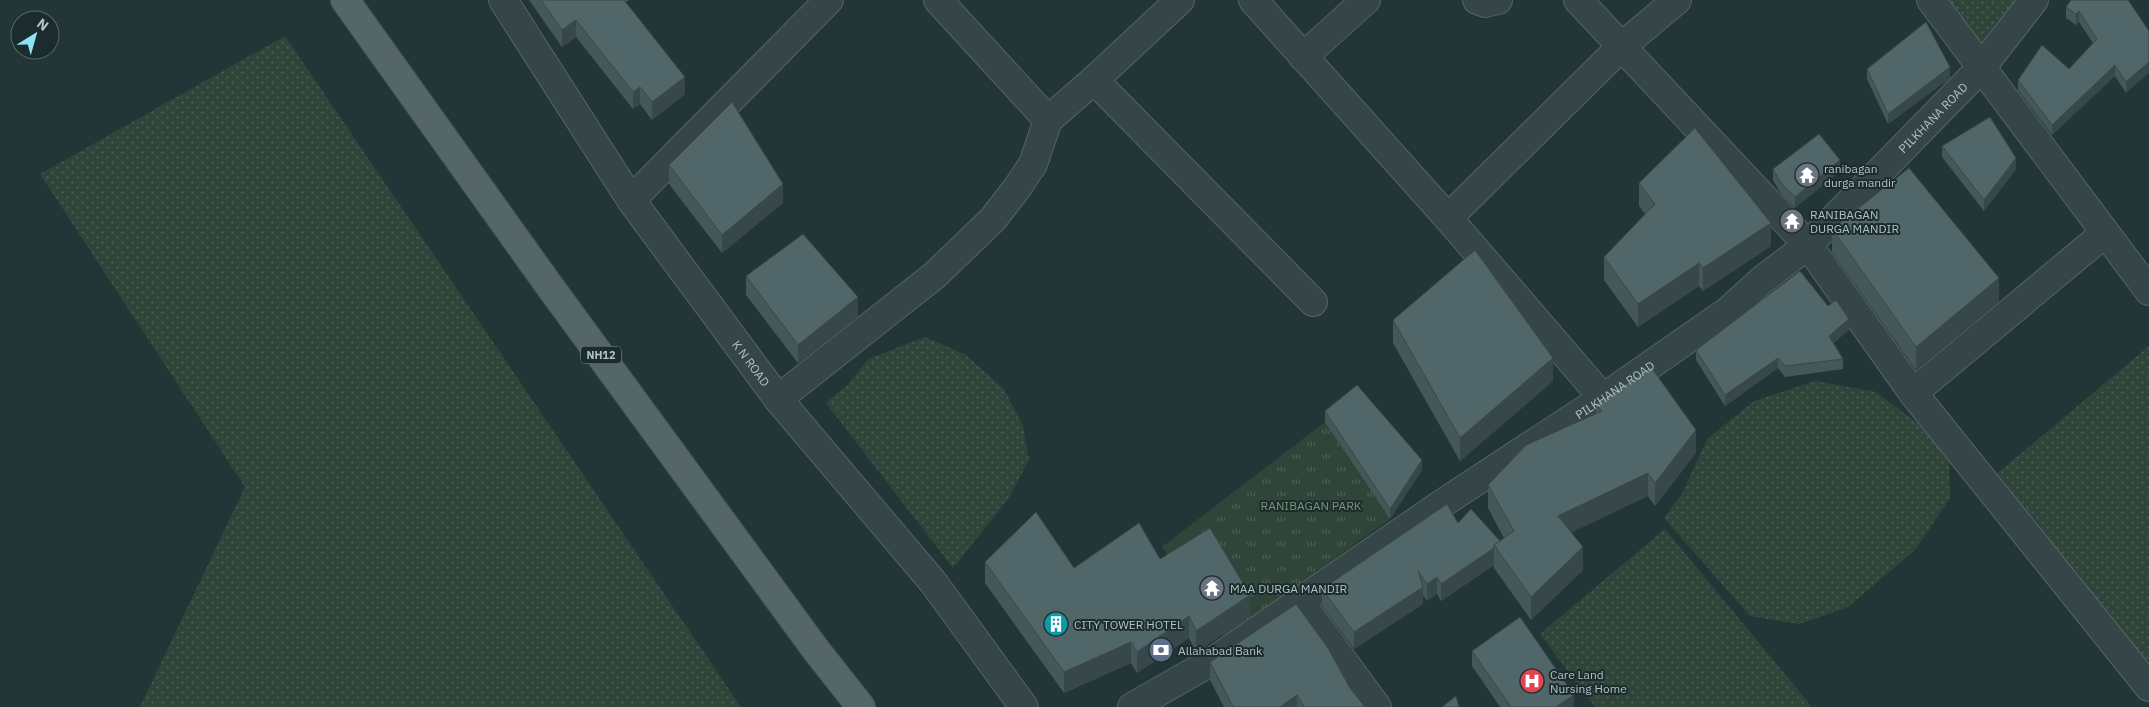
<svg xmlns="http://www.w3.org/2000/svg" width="2149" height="707" viewBox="0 0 2149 707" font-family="'IBM Plex Sans',sans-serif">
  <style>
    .grass { fill: url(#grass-dots) }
    .park { fill: url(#park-tufts) }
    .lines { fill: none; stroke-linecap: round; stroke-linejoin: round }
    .minor-casing { stroke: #546466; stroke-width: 30 }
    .tertiary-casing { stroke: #546466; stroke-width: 30 }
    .primary-casing { stroke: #435254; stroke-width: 30 }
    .minor { stroke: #364648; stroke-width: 28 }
    .tertiary { stroke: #364648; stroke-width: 28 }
    .primary { stroke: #556668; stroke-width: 28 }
    .wall { fill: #455859 }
    .shaded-wall { fill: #384749 }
    .building { fill: #506668; stroke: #384749 }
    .labels { text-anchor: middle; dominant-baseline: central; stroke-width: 4; stroke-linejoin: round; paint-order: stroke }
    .shield { fill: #1c2b2d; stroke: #849597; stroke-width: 1 }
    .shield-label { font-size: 11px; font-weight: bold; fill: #b1c2c4 }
    .street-label { font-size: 12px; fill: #b1c2c4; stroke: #1c2b2d }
    .poi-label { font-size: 12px; fill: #b1c2c4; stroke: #1c2b2d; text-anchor: start }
    .park-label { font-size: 12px; fill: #7c9872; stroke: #1c2b2d }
  </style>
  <defs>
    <pattern id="grass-dots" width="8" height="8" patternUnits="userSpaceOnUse" patternTransform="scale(1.25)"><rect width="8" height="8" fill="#304539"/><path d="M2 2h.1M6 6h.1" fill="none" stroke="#4c5e54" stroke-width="1.8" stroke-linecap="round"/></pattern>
    <pattern id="park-tufts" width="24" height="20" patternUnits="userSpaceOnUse" patternTransform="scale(1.25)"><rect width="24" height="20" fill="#304539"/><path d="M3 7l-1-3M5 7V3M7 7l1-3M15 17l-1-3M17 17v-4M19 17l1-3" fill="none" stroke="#4c5e54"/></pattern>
  </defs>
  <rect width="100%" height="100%" fill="#233637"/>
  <g class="grass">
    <path d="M 1936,0 L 2017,0 L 1980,53 Z"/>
    <path d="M 285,36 L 741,707 L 140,707 L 245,487 L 40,174 Z"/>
    <path d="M 925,337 L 966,355 L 1004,389 L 1023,426 L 1029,460 L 1008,499 L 953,568 L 826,403 L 848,384 L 868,359 Z"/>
    <path d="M 2149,346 L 2149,693 L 1975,492 Z"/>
    <path d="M 1815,381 L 1876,392 L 1921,426 L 1949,457 L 1950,498 L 1915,550 L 1848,607 L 1799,624 L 1750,616 L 1664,518 L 1682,494 L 1707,439 L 1754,401 Z"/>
    <path d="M 1665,529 L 1812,707 L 1595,707 L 1540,634 Z"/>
  </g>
  <path class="park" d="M 1325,422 L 1390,519 L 1224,637 L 1162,547 Z"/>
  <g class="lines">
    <defs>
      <g id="minor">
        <path d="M 938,0 L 1048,120 L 1094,80"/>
        <path d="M 1180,0 L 1094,80 L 1313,302"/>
        <path d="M 1253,0 L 1448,218 L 1603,398"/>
        <path d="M 1477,0 L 1485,3 L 1498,0"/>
        <path d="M 1578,0 L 1808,245 L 1913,393 L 2149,687"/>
        <path d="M 1931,0 L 2149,291"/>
        <path d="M 1303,57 L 1366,0"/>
        <path d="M 631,200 L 829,0"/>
        <path d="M 1448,218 L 1621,47 L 1677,0"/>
        <path d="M 1913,393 L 2105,233"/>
        <path d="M 778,399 L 935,275 L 993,219 L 1017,188 L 1033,164 L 1048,120"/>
        <path d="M 1300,602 L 1377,707"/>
        <path id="s1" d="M 1132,707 L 1216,659 L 1446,501 L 1603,398 L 1728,311 L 1762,280 L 1808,245 L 1981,68 L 2034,0"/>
      </g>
      <g id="tertiary">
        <path id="s2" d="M 503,0 L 631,200 L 778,399 L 933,582 L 1024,707"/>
      </g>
      <path id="primary" d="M 345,0 L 548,284 L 816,650 L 861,707"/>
    </defs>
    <use href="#minor" class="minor-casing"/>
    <use href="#tertiary" class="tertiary-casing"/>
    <use href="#primary" class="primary-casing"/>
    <use href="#minor" class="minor"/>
    <use href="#tertiary" class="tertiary"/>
    <use href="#primary" class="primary"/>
  </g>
  <g class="wall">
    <path d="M 529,0 L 629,0 L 626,2 L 685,94 L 652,120 L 640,104 L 633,109 L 576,37 L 562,47 Z"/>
    <path d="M 2128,0 L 2126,93 L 2115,76 L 2052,135 L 2018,90 L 2018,80 L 2069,69 L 2093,43 L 2079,22 L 2076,25 L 2066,18 L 2066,7 Z"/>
    <path d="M 1867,69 L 1950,78 L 1888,124 L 1867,79 Z"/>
    <path d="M 1942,146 L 2016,169 L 1984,211 L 1942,157 Z"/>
    <path d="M 669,165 L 783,203 L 722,253 L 669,184 Z"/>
    <path d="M 1773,169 L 1840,171 L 1795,208 L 1781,194 L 1773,180 Z"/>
    <path d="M 1639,183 L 1771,246 L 1703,291 L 1699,286 L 1638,327 L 1604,280 L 1604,257 L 1645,214 L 1639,206 Z"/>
    <path d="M 1832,229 L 1999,301 L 1916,370 L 1832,252 Z"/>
    <path d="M 746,276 L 858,316 L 798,363 L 746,295 Z"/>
    <path d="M 1393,320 L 1553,381 L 1460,461 L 1393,343 Z"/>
    <path d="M 1849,330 L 1833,343 L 1843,359 L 1843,369 L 1785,377 L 1778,368 L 1725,406 L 1696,360 L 1696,350 Z"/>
    <path d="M 1596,404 L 1696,453 L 1655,506 L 1648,496 L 1571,532 L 1583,570 L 1531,620 L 1494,568 L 1494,565 L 1441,601 L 1437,594 L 1427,601 L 1423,595 L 1423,604 L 1354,649 L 1322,606 L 1322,589 L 1458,523 L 1500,541 L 1504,538 L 1488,508 L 1488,485 L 1596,413 Z"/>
    <path d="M 1325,411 L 1422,470 L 1390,519 L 1325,422 Z"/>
    <path d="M 1160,559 L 1250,616 L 1196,652 L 1189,638 L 1137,673 L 1131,663 L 1064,693 L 985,583 L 985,562 L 1074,568 Z"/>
    <path d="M 1472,651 L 1574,707 L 1500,707 L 1472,666 Z"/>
    <path d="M 1210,662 L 1350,688 L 1365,707 L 1224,707 L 1210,680 Z"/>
  </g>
  <g class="shaded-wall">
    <path d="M 2079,11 L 2079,22 L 2076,25 L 2076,14 Z"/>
    <path d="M 576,20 L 576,37 L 562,47 L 562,30 Z"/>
    <path d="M 2149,62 L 2149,73 L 2126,93 L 2126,82 Z"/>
    <path d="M 2115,65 L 2115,76 L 2052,135 L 2052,125 Z"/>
    <path d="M 1950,67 L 1950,78 L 1888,124 L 1888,114 Z"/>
    <path d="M 685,77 L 685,94 L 652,120 L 652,102 Z"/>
    <path d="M 640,87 L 640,104 L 633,109 L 633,92 Z"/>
    <path d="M 2016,158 L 2016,169 L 1984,211 L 1984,200 Z"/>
    <path d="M 1840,160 L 1840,171 L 1795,208 L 1795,197 Z"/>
    <path d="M 783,184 L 783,203 L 722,253 L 722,235 Z"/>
    <path d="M 1771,223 L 1771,246 L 1703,291 L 1703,268 Z"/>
    <path d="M 1699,263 L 1699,286 L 1638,327 L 1638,304 Z"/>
    <path d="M 1999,278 L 1999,301 L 1916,370 L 1916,347 Z"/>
    <path d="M 858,297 L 858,316 L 798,363 L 798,345 Z"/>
    <path d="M 1849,319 L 1849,330 L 1829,347 L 1829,336 Z"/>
    <path d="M 1553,358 L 1553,381 L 1460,461 L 1460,438 Z"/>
    <path d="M 1778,358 L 1778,368 L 1725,406 L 1725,395 Z"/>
    <path d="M 1696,430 L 1696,453 L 1655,506 L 1655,483 Z"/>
    <path d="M 1422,460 L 1422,470 L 1390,519 L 1390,509 Z"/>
    <path d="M 1648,473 L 1648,496 L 1558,539 L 1558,516 Z"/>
    <path d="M 1583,547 L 1583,570 L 1531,620 L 1531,597 Z"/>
    <path d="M 1494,548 L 1494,565 L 1441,601 L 1441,584 Z"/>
    <path d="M 1437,577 L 1437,594 L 1427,601 L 1427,584 Z"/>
    <path d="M 1423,587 L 1423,604 L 1354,649 L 1354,632 Z"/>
    <path d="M 1250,595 L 1250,616 L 1196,652 L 1196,631 Z"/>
    <path d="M 1189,616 L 1189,638 L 1137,673 L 1137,652 Z"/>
    <path d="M 1131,642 L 1131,663 L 1064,693 L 1064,672 Z"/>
    <path d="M 1297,695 L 1297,707 L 1280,707 Z"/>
    <path d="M 1574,695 L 1574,707 L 1556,707 Z"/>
  </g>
  <g class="building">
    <path d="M 541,0 L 624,0 L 685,77 L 652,102 L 640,87 L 633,92 L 576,20 L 562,30 Z"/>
    <path d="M 2071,0 L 2128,0 L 2149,31 L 2149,62 L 2126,82 L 2115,65 L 2052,125 L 2018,80 L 2042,45 L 2069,69 L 2097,39 L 2079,11 L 2076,14 L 2066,7 Z"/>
    <path d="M 1926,22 L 1950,67 L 1888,114 L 1867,69 Z"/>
    <path d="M 732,102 L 783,184 L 722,235 L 669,165 Z"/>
    <path d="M 1990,117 L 2016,158 L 1984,200 L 1942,146 Z"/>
    <path d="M 1695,128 L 1771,223 L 1703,268 L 1699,263 L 1638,304 L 1604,257 L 1655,204 L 1639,183 Z"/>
    <path d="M 1819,134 L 1840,160 L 1795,197 L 1781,183 L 1773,169 Z"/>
    <path d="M 1909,168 L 1999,278 L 1916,347 L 1832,229 Z"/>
    <path d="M 803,234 L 858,297 L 798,345 L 746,276 Z"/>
    <path d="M 1475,250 L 1553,358 L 1460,438 L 1393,320 Z"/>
    <path d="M 1800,271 L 1828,306 L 1836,300 L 1849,319 L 1829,336 L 1843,359 L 1785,366 L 1778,358 L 1725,395 L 1696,350 Z"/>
    <path d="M 1651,367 L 1696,430 L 1655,483 L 1648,473 L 1558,516 L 1583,547 L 1531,597 L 1494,545 L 1514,531 L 1488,485 L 1526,445 L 1602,411 L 1596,404 Z"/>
    <path d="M 1357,385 L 1422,460 L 1390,509 L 1325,411 Z"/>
    <path d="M 1447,504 L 1458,523 L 1471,509 L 1500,541 L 1494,545 L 1494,548 L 1441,584 L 1437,577 L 1427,584 L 1418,571 L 1423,587 L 1354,632 L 1322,589 Z"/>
    <path d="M 1036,512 L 1074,568 L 1139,523 L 1160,559 L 1210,528 L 1250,595 L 1196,631 L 1189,616 L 1137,652 L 1131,642 L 1064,672 L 985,562 Z"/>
    <path d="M 1296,604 L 1328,648 L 1350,688 L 1365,707 L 1304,707 L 1297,695 L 1280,707 L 1233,707 L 1210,662 Z"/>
    <path d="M 1520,617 L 1574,695 L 1556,707 L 1511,707 L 1472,651 Z"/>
    <path d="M 1456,696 L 1459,707 L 1442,707 Z"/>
  </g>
  <defs>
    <symbol id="temple-disc" viewBox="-11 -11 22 22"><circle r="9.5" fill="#6b7280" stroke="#1c2b2d"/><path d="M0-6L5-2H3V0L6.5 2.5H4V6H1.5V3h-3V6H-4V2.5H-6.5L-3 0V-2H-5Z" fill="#fff"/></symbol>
    <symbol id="building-disc" viewBox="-11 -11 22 22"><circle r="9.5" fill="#0f9aa8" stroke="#1c2b2d"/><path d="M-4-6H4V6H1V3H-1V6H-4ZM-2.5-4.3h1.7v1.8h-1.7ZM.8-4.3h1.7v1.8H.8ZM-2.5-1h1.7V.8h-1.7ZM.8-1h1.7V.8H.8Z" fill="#fff"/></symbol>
    <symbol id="bank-disc" viewBox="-11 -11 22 22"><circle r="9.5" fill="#5c6f8a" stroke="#1c2b2d"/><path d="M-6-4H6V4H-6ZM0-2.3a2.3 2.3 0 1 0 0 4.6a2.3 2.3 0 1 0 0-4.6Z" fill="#fff"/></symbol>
    <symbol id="hospital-disc" viewBox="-11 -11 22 22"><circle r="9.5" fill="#e0444e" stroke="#1c2b2d"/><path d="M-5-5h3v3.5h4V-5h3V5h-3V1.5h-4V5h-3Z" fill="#fff"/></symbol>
  </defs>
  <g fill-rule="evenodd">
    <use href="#temple-disc" x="1793" y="161" width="28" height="28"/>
    <use href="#temple-disc" x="1778" y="207" width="28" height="28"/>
    <use href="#temple-disc" x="1198" y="574" width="28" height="28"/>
    <use href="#building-disc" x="1042" y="610" width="28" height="28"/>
    <use href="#bank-disc" x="1147" y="636" width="28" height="28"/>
    <use href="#hospital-disc" x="1518" y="667" width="28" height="28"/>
  </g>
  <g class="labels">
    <rect class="shield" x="581" y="346.5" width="40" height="17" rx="4"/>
    <g class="shield-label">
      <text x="601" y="355">NH12</text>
    </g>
    <g class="street-label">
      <text stroke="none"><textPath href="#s1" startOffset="998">PILKHANA ROAD</textPath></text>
      <text stroke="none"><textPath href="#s2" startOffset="440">K N ROAD</textPath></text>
      <text stroke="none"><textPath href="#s1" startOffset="578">PILKHANA ROAD</textPath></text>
    </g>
    <g class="poi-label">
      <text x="1824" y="168">ranibagan<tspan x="1824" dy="14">durga mandir</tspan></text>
      <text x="1810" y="214">RANIBAGAN<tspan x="1810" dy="14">DURGA MANDIR</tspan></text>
      <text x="1230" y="588">MAA DURGA MANDIR</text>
      <text x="1074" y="624">CITY TOWER HOTEL</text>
      <text x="1178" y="650">Allahabad Bank</text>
      <text x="1550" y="674">Care Land<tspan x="1550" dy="14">Nursing Home</tspan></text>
    </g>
    <g class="park-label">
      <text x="1311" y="505">RANIBAGAN PARK</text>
    </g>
  </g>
  <g transform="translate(35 35) rotate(37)"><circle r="24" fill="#1c2b2d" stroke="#586769"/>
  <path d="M0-4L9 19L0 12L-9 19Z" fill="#8ce2ee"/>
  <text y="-8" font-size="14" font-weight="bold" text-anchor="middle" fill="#b1c2c4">N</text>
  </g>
</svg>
